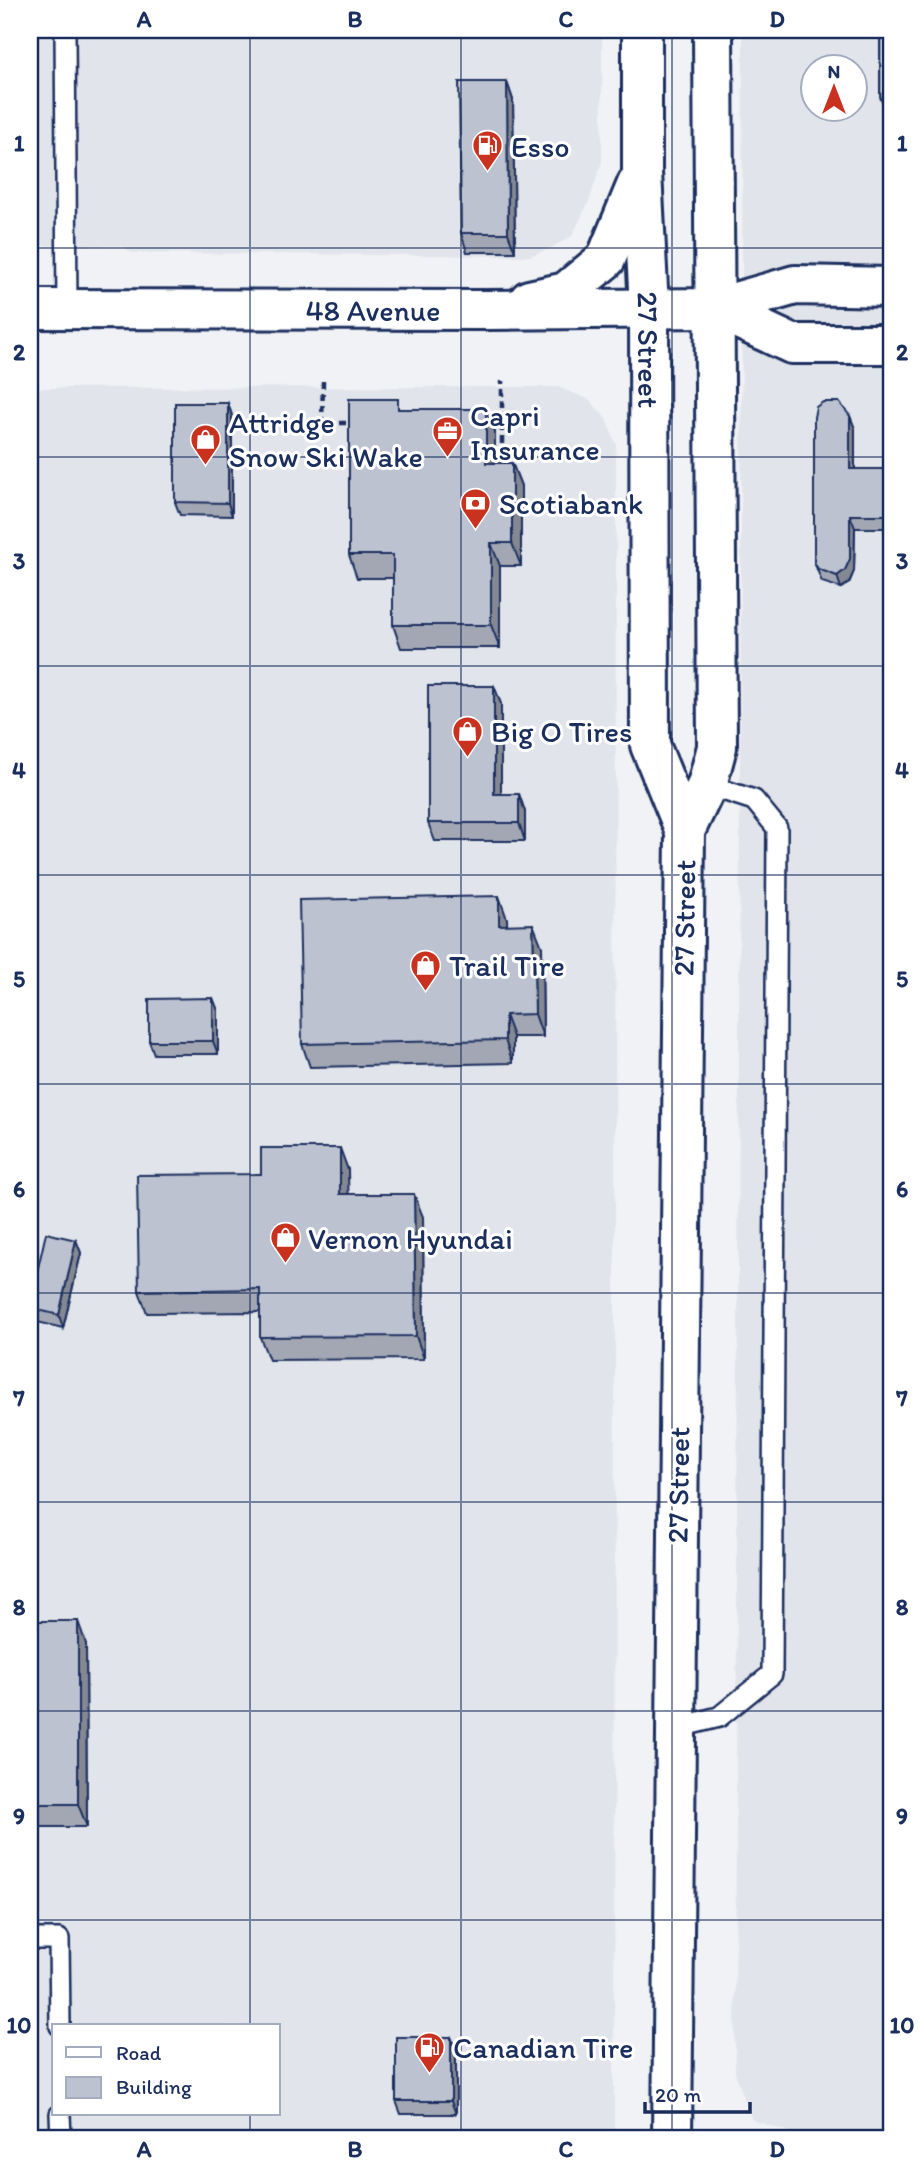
<svg xmlns="http://www.w3.org/2000/svg" width="921" height="2168" viewBox="0 0 921 2168" font-family="Itim,sans-serif">
  <style>
    .built { fill: #e1e4ea; fill-rule: evenodd }
    .lines { fill: none; stroke-linecap: round; stroke-linejoin: round }
    .lane-casing { stroke: #1b2f5e; stroke-width: 24 }
    .secondary-casing { stroke: #1b2f5e; stroke-width: 44 }
    .path { stroke: #1b2f5e; stroke-width: 4.5; stroke-dasharray: 7 5; stroke-linecap: butt }
    .lane { stroke: #fff; stroke-width: 19 }
    .secondary { stroke: #fff; stroke-width: 38 }
    .wall { fill: #a2a7b3; stroke: #1b2f5e; stroke-width: 2 }
    .shaded-wall { fill: #848892; stroke: #1b2f5e; stroke-width: 2 }
    .building { fill: #bcc2d0; stroke: #1b2f5e; stroke-width: 2 }
    .grid { fill: none; stroke: #1b2f5e; stroke-width: 2; stroke-opacity: 0.55 }
    .labels { text-anchor: middle; dominant-baseline: central; stroke-width: 6; stroke-linejoin: round; paint-order: stroke }
    .poi-label { font-size: 30px; fill: #1b2f5e; stroke: #fff; text-anchor: start }
    .street-label { font-size: 30px; fill: #1b2f5e; stroke: #fff }
    .neatline { fill: none; stroke: #1b2f5e; stroke-width: 2.5 }
    .grid-label { font-size: 23px; text-anchor: middle; font-weight: bold; fill: #1b2f5e }
  </style>
  <rect width="100%" height="100%" fill="#f1f2f5"/>
  <filter id="ink" filterUnits="userSpaceOnUse"><feTurbulence type="fractalNoise" baseFrequency=".0143" numOctaves="2"/><feDisplacementMap in="SourceGraphic" scale="14" xChannelSelector="R" yChannelSelector="G"/><feConvolveMatrix kernelMatrix="1 2 1 2 8 2 1 2 1" color-interpolation-filters="sRGB"/></filter>
  <g filter="url(#ink)">
    <g class="built">
      <path d="M 30,30 L 602,30 L 602,162 L 589,201 L 572,236 L 551,248 L 530,256 L 132,253 L 121,246 L 30,246 Z"/>
      <path d="M 743,30 L 891,30 L 891,2136 L 802,2136 L 752,2120 L 735,2072 ZM 813,66 L 855,66 L 855,108 L 813,108 Z"/>
      <path d="M 558,387 L 590,400 L 606,419 L 616,444 L 614,2138 L 30,2138 L 30,388 ZM 54,2026 L 278,2026 L 278,2114 L 54,2114 Z"/>
    </g>
    <g class="lines">
      <defs>
        <g id="lane">
          <path d="M 65,30 L 67,309"/>
          <path d="M 891,30 L 891,95"/>
          <path d="M 675,1728 L 719,1717 L 772,1674 L 777,828 L 754,800 L 707,785"/>
          <path d="M 30,1939 L 59,1939 L 60,2026"/>
          <path d="M 60,2114 L 61,2138"/>
        </g>
        <g id="secondary">
          <path id="s1" d="M 642,30 L 642,172 L 649,308 L 650,745 L 685,831 L 672,2138"/>
          <path d="M 529,300 L 566,292 L 606,259 L 637,184"/>
          <path d="M 715,308 L 792,344 L 891,344"/>
          <path id="s2" d="M 30,309 L 484,310 L 715,308 L 795,285 L 891,287"/>
          <path d="M 685,831 L 707,785 L 717,747 L 713,30"/>
        </g>
      </defs>
      <use href="#lane" class="lane-casing"/>
      <use href="#secondary" class="secondary-casing"/>
      <g class="path">
        <path d="M 323,381 L 322,423 L 346,423"/>
        <path d="M 502,468 L 502,381"/>
      </g>
      <use href="#lane" class="lane"/>
      <use href="#secondary" class="secondary"/>
    </g>
    <g class="wall">
      <path d="M 507,82 L 513,100 L 515,252 L 467,252 L 461,233 Z"/>
      <path d="M 228,403 L 232,416 L 232,516 L 180,515 L 175,502 Z"/>
      <path d="M 402,409 L 486,409 L 495,432 L 495,463 L 512,463 L 521,486 L 521,566 L 500,566 L 500,648 L 401,648 L 393,625 L 393,578 L 357,578 L 349,555 Z"/>
      <path d="M 850,416 L 855,429 L 855,469 L 891,469 L 891,528 L 855,528 L 854,571 L 849,583 L 841,588 L 822,582 L 814,562 Z"/>
      <path d="M 494,686 L 501,704 L 501,794 L 519,794 L 525,812 L 525,841 L 435,841 L 428,823 Z"/>
      <path d="M 507,919 L 507,925 L 542,947 L 543,1037 L 513,1037 L 513,1063 L 310,1067 L 302,1044 Z"/>
      <path d="M 213,998 L 218,1011 L 218,1054 L 154,1054 L 149,1041 Z"/>
      <path d="M 348,1170 L 348,1194 L 423,1217 L 424,1359 L 269,1360 L 260,1337 L 260,1312 L 147,1313 L 139,1291 Z"/>
      <path d="M 76,1240 L 81,1253 L 63,1328 L 33,1321 L 30,1308 Z"/>
      <path d="M 30,1621 L 86,1644 L 87,1827 L 30,1827 Z"/>
      <path d="M 451,2037 L 456,2050 L 456,2114 L 401,2114 L 396,2101 Z"/>
    </g>
    <g class="shaded-wall">
      <path d="M 507,82 L 513,100 L 515,252 L 508,233 Z"/>
      <path d="M 228,403 L 232,416 L 232,516 L 228,503 Z"/>
      <path d="M 486,409 L 495,432 L 495,486 L 486,463 Z"/>
      <path d="M 850,416 L 855,429 L 855,481 L 850,469 Z"/>
      <path d="M 512,463 L 521,486 L 521,566 L 512,543 Z"/>
      <path d="M 850,515 L 855,528 L 854,571 L 849,583 L 841,588 L 837,576 Z"/>
      <path d="M 491,543 L 500,566 L 500,648 L 491,625 Z"/>
      <path d="M 494,686 L 501,704 L 501,812 L 494,794 Z"/>
      <path d="M 519,794 L 525,812 L 525,841 L 519,823 Z"/>
      <path d="M 499,896 L 507,919 L 508,948 L 499,925 Z"/>
      <path d="M 533,924 L 542,947 L 543,1037 L 535,1014 Z"/>
      <path d="M 213,998 L 218,1011 L 218,1054 L 213,1041 Z"/>
      <path d="M 505,1015 L 513,1037 L 513,1063 L 505,1040 Z"/>
      <path d="M 340,1148 L 348,1170 L 349,1217 L 340,1194 Z"/>
      <path d="M 414,1194 L 423,1217 L 424,1359 L 416,1336 Z"/>
      <path d="M 76,1240 L 81,1253 L 63,1328 L 59,1315 Z"/>
      <path d="M 78,1621 L 86,1644 L 87,1827 L 78,1804 Z"/>
      <path d="M 451,2037 L 456,2050 L 456,2114 L 451,2101 Z"/>
    </g>
    <g class="building">
      <path d="M 459,82 L 507,82 L 508,233 L 461,233 Z"/>
      <path d="M 349,399 L 398,399 L 398,409 L 486,409 L 486,463 L 512,463 L 512,543 L 491,543 L 491,625 L 393,625 L 393,555 L 349,555 Z"/>
      <path d="M 823,402 L 839,402 L 850,416 L 850,469 L 891,469 L 891,515 L 850,515 L 850,559 L 845,570 L 837,576 L 818,569 L 814,562 L 814,417 L 816,407 Z"/>
      <path d="M 175,403 L 228,403 L 228,503 L 175,502 Z"/>
      <path d="M 428,686 L 494,686 L 494,794 L 519,794 L 519,823 L 428,823 Z"/>
      <path d="M 499,896 L 499,925 L 533,924 L 535,1014 L 505,1015 L 505,1040 L 302,1044 L 299,900 Z"/>
      <path d="M 213,998 L 213,1041 L 149,1041 L 149,999 Z"/>
      <path d="M 261,1148 L 340,1148 L 340,1194 L 414,1194 L 416,1336 L 260,1337 L 260,1289 L 139,1291 L 137,1175 L 261,1174 Z"/>
      <path d="M 46,1233 L 76,1240 L 59,1315 L 30,1308 L 30,1303 Z"/>
      <rect x="30" y="1621" width="48" height="183"/>
      <rect x="396" y="2037" width="55" height="64"/>
    </g>
  </g>
  <path class="grid" d="M 250,30 L 250,2026M 461,30 L 461,2138M 672,30 L 672,2138M 30,248 L 891,248M 30,457 L 891,457M 30,666 L 891,666M 30,875 L 891,875M 30,1084 L 891,1084M 30,1293 L 891,1293M 30,1502 L 891,1502M 30,1711 L 891,1711M 30,1920 L 891,1920M 250,2114 L 250,2138"/>
  <defs>
    <symbol id="fuel-pin" viewBox="-11 -11 22 30"><path d="M0 17L-7.5 6A9.5 9.5 0 1 1 7.5 6Z" fill="#c8321e" stroke="#fff"/><path d="M-5.5-6h7V0h2V4h1.3V-2.5L3-4.5l.8-.8L6-3V5H2.5V1h-1V6h-7ZM-4.2-4.7v3.2H.2V-4.7Z" fill="#fff"/></symbol>
    <symbol id="office-pin" viewBox="-11 -11 22 30"><path d="M0 17L-7.5 6A9.5 9.5 0 1 1 7.5 6Z" fill="#c8321e" stroke="#fff"/><path d="M-6-3h4V-5.5h4V-3h4V5H-6ZM-1-4.5V-3h2v-1.5ZM-6 0V1H6V0Z" fill="#fff"/></symbol>
    <symbol id="shop-pin" viewBox="-11 -11 22 30"><path d="M0 17L-7.5 6A9.5 9.5 0 1 1 7.5 6Z" fill="#c8321e" stroke="#fff"/><path d="M-5-2.5h2.3a2.7 3.5 0 0 1 5.4 0H5L5.5 6h-11ZM-1.5-2.5h3a1.5 2.3 0 0 0-3 0Z" fill="#fff"/></symbol>
    <symbol id="bank-pin" viewBox="-11 -11 22 30"><path d="M0 17L-7.5 6A9.5 9.5 0 1 1 7.5 6Z" fill="#c8321e" stroke="#fff"/><path d="M-6-4H6V4H-6ZM0-2.3a2.3 2.3 0 1 0 0 4.6a2.3 2.3 0 1 0 0-4.6Z" fill="#fff"/></symbol>
  </defs>
  <g fill-rule="evenodd">
    <use href="#fuel-pin" x="470" y="128" width="35" height="47"/>
    <use href="#office-pin" x="430" y="414" width="35" height="47"/>
    <use href="#shop-pin" x="188" y="422" width="35" height="47"/>
    <use href="#bank-pin" x="458" y="486" width="35" height="47"/>
    <use href="#shop-pin" x="450" y="714" width="35" height="47"/>
    <use href="#shop-pin" x="408" y="948" width="35" height="47"/>
    <use href="#shop-pin" x="268" y="1220" width="35" height="47"/>
    <use href="#fuel-pin" x="412" y="2030" width="35" height="47"/>
  </g>
  <g class="labels">
    <g class="poi-label">
      <text x="511" y="146">Esso</text>
      <text x="470" y="415">Capri<tspan x="470" dy="34">Insurance</tspan></text>
      <text x="229" y="422">Attridge<tspan x="229" dy="34">Snow Ski Wake</tspan></text>
      <text x="499" y="503">Scotiabank</text>
      <text x="491" y="731">Big O Tires</text>
      <text x="449" y="965">Trail Tire</text>
      <text x="308" y="1238">Vernon Hyundai</text>
      <text x="453" y="2047">Canadian Tire</text>
    </g>
    <g class="street-label">
      <text stroke="none"><textPath href="#s2" startOffset="343">48 Avenue</textPath></text>
      <text stroke="none"><textPath href="#s1" startOffset="320">27 Street</textPath></text>
      <text transform="translate(684 918) rotate(-89)">27 Street</text>
      <text transform="translate(678 1485) rotate(-89)">27 Street</text>
    </g>
  </g>
  <rect width="921" height="2168" fill="none" stroke="#fff" stroke-width="77"/>
  <rect x="52" y="2024" width="228" height="91" fill="#ffffff" stroke="#a4acbf" stroke-width="2"/>
  <rect x="66" y="2047" width="35" height="10" fill="#ffffff" stroke="#a4acbf" stroke-width="2"/>
  <text x="116" y="2060" font-size="21" fill="#1b2f5e">Road</text>
  <rect x="66" y="2077" width="35" height="21" fill="#bcc2d0" stroke="#a4acbf" stroke-width="2"/>
  <text x="116" y="2094" font-size="21" fill="#1b2f5e">Building</text>
  <g transform="translate(834 88)"><circle r="33" fill="#ffffff" stroke="#a4acbf" stroke-width="2"/>
  <path d="M0-5L12 26L0 18L-12 26Z" fill="#c8321e"/>
  <text y="-10" font-size="19" font-weight="bold" text-anchor="middle" fill="#1b2f5e">N</text>
  </g>
  <path d="M645 2102v10h105v-10" fill="none" stroke="#1b2f5e" stroke-width="3.5"/>
  <text x="655" y="2102" font-size="21" fill="#1b2f5e" stroke="#ffffff" stroke-width="5" paint-order="stroke">20 m</text>
  <rect x="38" y="38" width="845" height="2092" class="neatline"/>
  <g class="grid-label">
    <text x="144" y="27">A</text>
    <text x="355" y="27">B</text>
    <text x="566" y="27">C</text>
    <text x="777" y="27">D</text>
    <text x="19" y="151">1</text>
    <text x="902" y="151">1</text>
    <text x="19" y="360">2</text>
    <text x="902" y="360">2</text>
    <text x="19" y="569">3</text>
    <text x="902" y="569">3</text>
    <text x="19" y="778">4</text>
    <text x="902" y="778">4</text>
    <text x="19" y="987">5</text>
    <text x="902" y="987">5</text>
    <text x="19" y="1197">6</text>
    <text x="902" y="1197">6</text>
    <text x="19" y="1406">7</text>
    <text x="902" y="1406">7</text>
    <text x="19" y="1615">8</text>
    <text x="902" y="1615">8</text>
    <text x="19" y="1824">9</text>
    <text x="902" y="1824">9</text>
    <text x="19" y="2033">10</text>
    <text x="902" y="2033">10</text>
    <text x="144" y="2157">A</text>
    <text x="355" y="2157">B</text>
    <text x="566" y="2157">C</text>
    <text x="777" y="2157">D</text>
  </g>
</svg>
